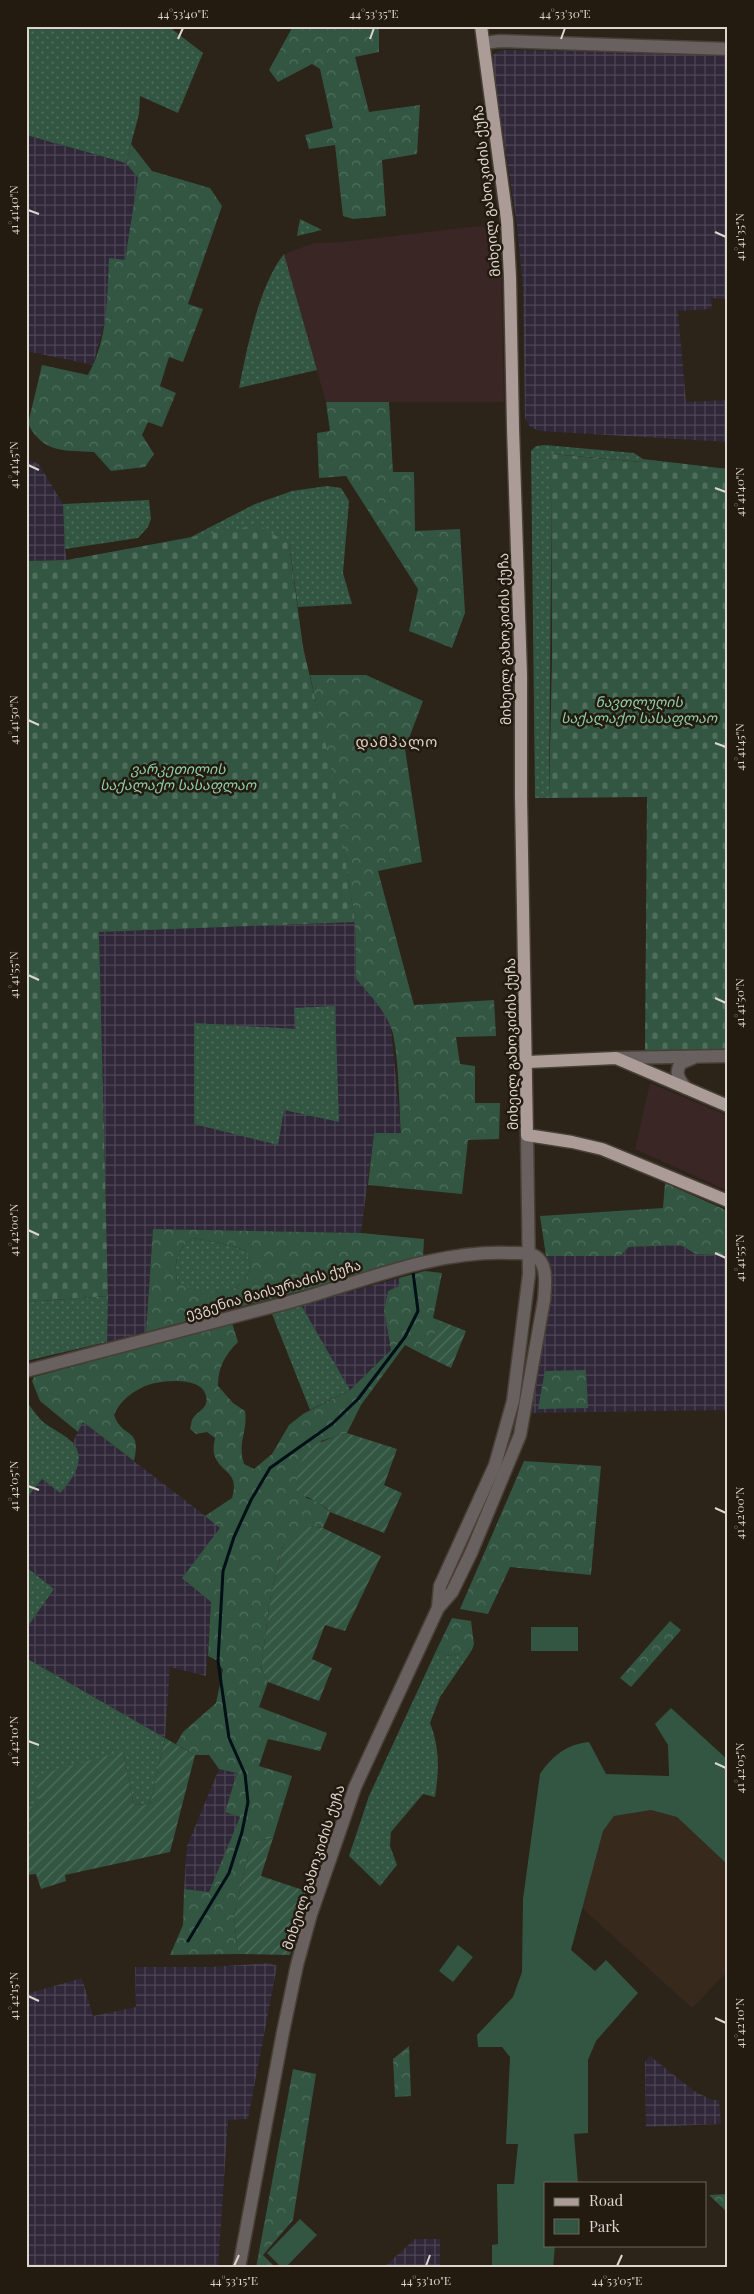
<svg xmlns="http://www.w3.org/2000/svg" width="754" height="2294" viewBox="0 0 754 2294" font-family="'Playfair Display','Noto Sans Georgian',serif">
  <style>
    .commercial { fill: #3a2625 }
    .industrial { fill: url(#industrial-grid); fill-rule: evenodd }
    .built { fill: #37291b }
    .grass { fill: url(#grass-dots) }
    .forest { fill: url(#forest-crowns); fill-rule: evenodd }
    .cemetery { fill: url(#cemetery-stones) }
    .park { fill: #335643 }
    .garden { fill: url(#garden-furrows) }
    .lines { fill: none; stroke-linecap: round; stroke-linejoin: round }
    .stream { stroke: #001016; stroke-width: 3 }
    .minor-casing { stroke: #484036; stroke-width: 15 }
    .major-casing { stroke: #484036; stroke-width: 15 }
    .minor { stroke: #68615f; stroke-width: 12 }
    .major { stroke: #ac9c98; stroke-width: 12 }
    .ticks { fill: none; stroke: #dcd6cf; stroke-width: 2 }
    .labels { text-anchor: middle; dominant-baseline: central; stroke-width: 5; stroke-linejoin: round; paint-order: stroke }
    .street-label { font-size: 14px; fill: #dcd6cf; stroke: #231a10 }
    .park-label { font-size: 14px; font-style: italic; fill: #8dd0aa; stroke: #231a10 }
    .neighbourhood-label { font-size: 15px; letter-spacing: 1px; fill: #ddd0c3; stroke: #231a10 }
    .neatline { fill: none; stroke: #dcd6cf; stroke-width: 2 }
    .ticks-label { font-size: 12px; text-anchor: middle; fill: #dcd6cf }
  </style>
  <defs>
    <pattern id="industrial-grid" width="8" height="8" patternUnits="userSpaceOnUse" patternTransform="scale(1.25)"><rect width="8" height="8" fill="#302838"/><path d="M0 4h8M4 0v8" fill="none" stroke="#4d4654"/></pattern>
    <pattern id="grass-dots" width="8" height="8" patternUnits="userSpaceOnUse" patternTransform="scale(1.25)"><rect width="8" height="8" fill="#335643"/><path d="M2 2h.1M6 6h.1" fill="none" stroke="#506e5d" stroke-width="1.8" stroke-linecap="round"/></pattern>
    <pattern id="forest-crowns" width="20" height="18" patternUnits="userSpaceOnUse" patternTransform="scale(1.25)"><rect width="20" height="18" fill="#335643"/><path d="M2 6a3 3 0 1 1 6 0M12 15a3 3 0 1 1 6 0" fill="none" stroke="#506e5d"/></pattern>
    <pattern id="cemetery-stones" width="16" height="16" patternUnits="userSpaceOnUse" patternTransform="scale(1.25)"><rect width="16" height="16" fill="#335643"/><path d="M2 7V4a2 2 0 0 1 4 0v3zM10 15v-3a2 2 0 0 1 4 0v3z" fill="#506e5d"/></pattern>
    <pattern id="garden-furrows" width="10" height="10" patternUnits="userSpaceOnUse" patternTransform="scale(1.25)"><rect width="10" height="10" fill="#335643"/><path d="M-1 1l2-2M0 10L10 0M9 11l2-2" fill="none" stroke="#506e5d"/></pattern>
  </defs>
  <rect width="100%" height="100%" fill="#2c2319"/>
  <g class="commercial">
    <path d="M 479,226 L 496,231 L 500,238 L 504,402 L 326,402 L 284,254 L 314,243 L 342,242 Z"/>
    <path d="M 650,1083 L 728,1116 L 728,1191 L 635,1149 Z"/>
  </g>
  <g class="industrial">
    <path d="M 501,50 L 728,54 L 728,299 L 711,298 L 712,309 L 678,311 L 686,402 L 728,400 L 728,442 L 540,431 L 530,427 L 525,418 L 523,289 L 517,225 L 492,62 L 493,55 Z"/>
    <path d="M 26,135 L 126,163 L 138,178 L 125,261 L 109,259 L 107,313 L 93,365 L 26,351 Z"/>
    <path d="M 26,460 L 38,463 L 63,504 L 65,549 L 67,560 L 26,561 Z"/>
    <path d="M 355,922 L 356,979 L 380,1005 L 391,1027 L 401,1133 L 374,1133 L 361,1233 L 153,1229 L 146,1332 L 107,1342 L 108,1295 L 99,932 ZM 296,1029 L 339,1122 L 284,1109 Z"/>
    <path d="M 680,1245 L 696,1254 L 728,1256 L 728,1410 L 530,1413 L 549,1265 L 546,1256 L 620,1256 L 629,1247 Z"/>
    <path d="M 399,1278 L 400,1286 L 388,1291 L 384,1310 L 391,1350 L 350,1390 L 301,1305 Z"/>
    <path d="M 83,1422 L 221,1528 L 182,1578 L 211,1602 L 206,1676 L 170,1667 L 165,1738 L 26,1658 L 26,1629 L 54,1589 L 26,1567 L 26,1499 L 42,1479 L 79,1452 L 73,1442 Z"/>
    <path d="M 219,1769 L 237,1773 L 225,1812 L 240,1817 L 238,1824 L 209,1892 L 184,1889 L 187,1846 Z"/>
    <path d="M 269,1963 L 277,1966 L 248,2119 L 228,2120 L 218,2268 L 26,2268 L 26,1994 L 82,1978 L 93,2016 L 136,2007 L 135,1967 L 211,1967 Z"/>
    <path d="M 650,2056 L 694,2091 L 712,2100 L 719,2100 L 721,2124 L 646,2127 L 645,2062 Z"/>
    <path d="M 415,2239 L 440,2239 L 440,2268 L 383,2268 Z"/>
  </g>
  <path class="built" d="M 651,1810 L 677,1817 L 728,1865 L 728,1971 L 692,2008 L 582,1908 L 603,1831 L 614,1816 Z"/>
  <g class="grass">
    <path d="M 26,26 L 168,26 L 203,53 L 178,113 L 140,96 L 139,114 L 126,163 L 26,135 Z"/>
    <path d="M 300,219 L 322,230 L 297,236 Z"/>
    <path d="M 284,254 L 317,370 L 239,388 C 247,348 259,285 284,254 Z"/>
    <path d="M 545,445 L 634,453 L 643,459 L 642,462 L 552,454 L 549,798 L 535,798 L 531,451 L 536,446 Z"/>
    <path d="M 327,486 L 341,488 L 349,501 L 343,573 L 352,604 L 298,607 L 289,544 L 189,538 L 255,504 L 292,491 Z"/>
    <path d="M 149,500 L 151,519 L 148,527 L 138,538 L 65,549 L 63,504 Z"/>
    <path d="M 335,1006 L 339,1122 L 284,1110 L 278,1145 L 194,1124 L 194,1023 L 296,1029 L 294,1008 Z"/>
    <path d="M 192,1238 L 221,1243 L 245,1250 L 251,1264 C 250,1268 248,1275 245,1279 C 230,1299 195,1295 177,1282 C 174,1263 176,1250 192,1238 Z"/>
    <path d="M 108,1296 L 107,1342 L 26,1361 L 26,1302 Z"/>
    <path d="M 301,1305 L 350,1390 L 310,1410 L 272,1314 Z"/>
    <path d="M 26,1400 C 31,1408 37,1416 43,1422 C 52,1429 64,1434 72,1442 C 88,1458 72,1481 60,1493 L 42,1479 L 26,1499 Z"/>
    <path d="M 26,1567 L 54,1589 L 26,1629 Z"/>
    <path d="M 472,1650 L 440,1697 L 430,1723 C 440,1748 439,1771 435,1797 L 423,1794 L 391,1832 L 390,1846 L 397,1865 L 380,1886 L 349,1856 L 369,1796 L 436,1651 L 450,1656 Z"/>
    <path d="M 26,1658 L 165,1738 L 150,1804 L 134,1805 L 123,1751 L 40,1806 L 26,1807 Z"/>
  </g>
  <g class="forest">
    <path d="M 293,26 L 379,26 L 379,52 L 355,57 L 369,112 L 420,105 L 417,154 L 382,160 L 386,216 L 353,219 L 343,216 L 335,145 L 309,149 L 305,135 L 333,128 L 320,69 L 312,64 L 278,82 L 269,70 Z"/>
    <path d="M 131,144 L 152,171 L 210,188 L 222,206 L 188,304 L 203,309 L 183,362 L 169,357 L 160,386 L 176,393 L 162,427 L 148,422 L 142,435 L 154,454 L 145,467 L 111,471 L 94,452 C 64,450 44,454 28,424 L 42,365 L 88,375 C 108,340 107,298 109,258 L 125,260 L 138,178 L 126,163 Z"/>
    <path d="M 326,402 L 389,402 L 393,472 L 414,472 L 415,531 L 460,529 L 465,613 L 452,648 L 409,631 L 418,589 L 346,476 L 319,478 L 317,433 L 330,431 Z"/>
    <path d="M 310,675 L 366,675 L 423,701 L 405,749 L 422,862 L 378,871 L 414,1005 L 494,1000 L 496,1036 L 456,1037 L 460,1064 L 475,1066 L 475,1103 L 500,1103 L 499,1139 L 468,1140 L 462,1194 L 368,1185 L 374,1133 L 401,1133 C 399,1109 399,1044 390,1025 C 382,1007 369,994 356,979 L 355,922 L 331,773 Z"/>
    <path d="M 665,1183 L 728,1211 L 728,1256 L 696,1254 L 680,1245 L 629,1247 L 620,1256 L 546,1256 L 540,1216 L 663,1208 Z"/>
    <path d="M 153,1229 L 361,1233 L 424,1239 L 423,1258 L 146,1332 ZM 192,1238 L 221,1243 L 245,1250 L 251,1264 C 250,1268 248,1275 245,1279 C 230,1299 195,1294 177,1282 C 174,1263 176,1250 192,1238 Z"/>
    <path d="M 425,1271 L 442,1273 L 433,1318 L 441,1321 L 424,1355 L 405,1345 L 361,1405 L 347,1433 L 321,1441 L 306,1498 L 317,1501 L 330,1512 L 323,1528 L 308,1526 L 283,1546 L 271,1594 L 261,1667 L 268,1682 L 259,1707 L 327,1733 L 320,1751 L 268,1739 L 259,1766 L 292,1776 L 273,1838 L 256,1841 L 248,1855 L 234,1916 L 238,1954 L 170,1955 L 183,1925 L 184,1889 L 209,1892 L 240,1817 L 225,1812 L 237,1773 L 219,1769 L 209,1755 L 195,1755 L 176,1744 L 183,1732 L 216,1703 L 223,1670 L 216,1660 L 208,1656 L 211,1602 L 182,1578 L 220,1528 L 205,1516 L 232,1498 C 240,1470 221,1475 214,1454 C 213,1449 214,1443 215,1438 L 207,1432 L 196,1434 L 190,1429 C 191,1426 191,1421 193,1418 C 199,1410 209,1408 206,1396 C 202,1375 155,1380 141,1388 C 129,1394 119,1403 114,1415 C 123,1440 142,1426 134,1461 L 83,1422 L 78,1432 L 40,1401 L 32,1381 L 34,1377 L 232,1323 L 238,1342 C 225,1355 218,1367 218,1386 L 233,1403 L 245,1411 C 248,1432 237,1442 244,1464 L 254,1469 L 272,1454 L 289,1425 L 303,1414 L 350,1390 L 391,1350 L 384,1310 L 388,1291 L 399,1286 L 399,1278 Z"/>
    <path d="M 586,1370 L 588,1408 L 538,1409 L 545,1371 Z"/>
    <path d="M 524,1461 L 601,1466 L 591,1575 L 510,1567 L 488,1614 L 460,1609 Z"/>
    <path d="M 452,1618 L 471,1621 L 474,1644 L 472,1650 L 450,1656 L 436,1651 Z"/>
    <path d="M 670,1621 L 681,1630 L 631,1687 L 620,1678 Z"/>
    <path d="M 409,2046 L 411,2096 L 395,2097 L 393,2059 Z"/>
    <path d="M 293,2069 L 316,2074 L 293,2220 L 263,2255 L 276,2268 L 256,2268 Z"/>
    <path d="M 728,2194 L 728,2213 L 709,2195 Z"/>
  </g>
  <g class="cemetery">
    <path d="M 551,454 L 641,462 L 643,459 L 728,469 L 728,1049 L 645,1052 L 647,797 L 549,798 L 552,655 Z"/>
    <path d="M 258,525 L 289,544 L 303,647 L 331,767 L 355,922 L 99,932 L 108,1296 L 26,1302 L 26,561 L 67,560 Z"/>
  </g>
  <g class="park">
    <rect x="531" y="1627" width="47" height="24"/>
    <path d="M 671,1708 L 728,1760 L 728,1865 L 677,1817 L 651,1810 L 614,1816 L 603,1831 L 571,1950 L 595,1971 L 606,1960 L 638,1993 L 596,2041 L 588,2060 L 588,2133 L 574,2134 L 578,2183 L 545,2183 L 545,2245 L 555,2245 L 553,2268 L 492,2268 L 492,2245 L 498,2244 L 497,2184 L 514,2184 L 518,2144 L 506,2144 L 510,2057 L 502,2047 L 478,2047 L 477,2035 L 513,1997 L 522,1972 L 523,1899 L 540,1774 C 552,1756 567,1744 589,1742 L 606,1774 L 669,1776 L 668,1745 L 655,1724 Z"/>
    <path d="M 458,1945 L 473,1957 L 453,1982 L 439,1971 Z"/>
    <path d="M 300,2219 L 317,2235 L 285,2268 L 282,2268 L 267,2253 Z"/>
  </g>
  <g class="garden">
    <path d="M 441,1321 L 466,1331 L 451,1368 L 424,1355 Z"/>
    <path d="M 347,1433 L 397,1449 L 384,1485 L 402,1493 L 384,1533 L 330,1512 C 321,1501 307,1499 296,1490 C 299,1450 310,1444 347,1433 Z"/>
    <path d="M 308,1526 L 323,1528 L 381,1556 L 345,1631 L 325,1625 L 312,1659 L 332,1668 L 319,1701 L 268,1682 L 261,1667 L 271,1594 L 283,1546 L 293,1534 Z"/>
    <path d="M 165,1738 L 195,1755 L 170,1852 L 65,1875 L 66,1881 L 41,1889 L 36,1874 L 26,1875 L 26,1807 L 40,1805 L 35,1776 L 123,1751 L 134,1805 L 150,1804 Z"/>
    <path d="M 273,1838 L 261,1876 L 306,1891 L 290,1955 L 238,1954 L 234,1916 L 248,1855 L 256,1841 Z"/>
  </g>
  <g class="lines">
    <path class="stream" d="M 188,1941 L 229,1873 L 242,1832 L 248,1802 L 245,1774 L 229,1738 L 218,1661 L 223,1571 L 234,1537 L 251,1500 L 270,1468 L 332,1424 L 358,1399 L 405,1337 L 418,1311 L 413,1272"/>
    <defs>
      <g id="minor">
        <path d="M 484,43 L 500,41 L 728,49"/>
        <path d="M 616,1058 L 728,1056"/>
        <path d="M 686,1088 C 679,1080 674,1073 681,1063 L 693,1058"/>
        <path d="M 26,1371 C 113,1348 200,1326 286,1303 C 360,1283 433,1250 510,1253 C 517,1253 526,1252 533,1255 C 549,1262 545,1286 544,1300 L 520,1435 L 471,1553 L 452,1592 L 438,1608 L 355,1787 L 311,1914 L 297,1965 L 283,2032 L 239,2268"/>
        <path d="M 438,1608 L 440,1586 L 495,1465 L 513,1401 L 529,1274 L 527,1135"/>
      </g>
      <g id="major">
        <path d="M 481,26 L 507,220 L 510,277 L 513,428 L 521,675 L 521,796 L 527,1135 L 572,1142 L 602,1149 L 728,1201"/>
        <path d="M 528,1062 L 616,1058 L 728,1106"/>
      </g>
    </defs>
    <use href="#minor" class="minor-casing"/>
    <use href="#major" class="major-casing"/>
    <use href="#minor" class="minor"/>
    <use href="#major" class="major"/>
  </g>
  <path class="ticks" d="M 178,39 L 183,28M 370,39 L 374,28M 561,39 L 565,28M 28,210 L 39,214M 715,232 L 726,237M 28,465 L 39,470M 715,488 L 726,492M 28,720 L 39,725M 715,743 L 726,747M 28,975 L 39,980M 715,998 L 726,1003M 28,1230 L 39,1235M 715,1253 L 726,1258M 28,1486 L 39,1490M 715,1508 L 726,1513M 28,1741 L 39,1745M 715,1763 L 726,1768M 28,1996 L 39,2001M 715,2018 L 726,2023M 234,2266 L 239,2255M 426,2266 L 430,2255M 617,2266 L 622,2255"/>
  <g class="labels">
    <g class="street-label">
      <text transform="translate(486 191) rotate(-96)">მიხეილ გახოკიძის ქუჩა</text>
      <text transform="translate(504 639) rotate(-91)">მიხეილ გახოკიძის ქუჩა</text>
      <text transform="translate(511 1044) rotate(-91)">მიხეილ გახოკიძის ქუჩა</text>
      <text transform="translate(273 1289) rotate(-16)">ევგენია მაისურაძის ქუჩა</text>
      <text transform="translate(313 1867) rotate(-72)">მიხეილ გახოკიძის ქუჩა</text>
    </g>
    <g class="park-label">
      <text x="639" y="701">ნავთლუღის<tspan x="639" dy="16">საქალაქო სასაფლაო</tspan></text>
      <text x="178" y="768">ვარკეთილის<tspan x="178" dy="16">საქალაქო სასაფლაო</tspan></text>
    </g>
    <g class="neighbourhood-label">
      <text x="397" y="741">დამპალო</text>
    </g>
  </g>
  <rect width="754" height="2294" fill="none" stroke="#231a10" stroke-width="55"/>
  <rect x="544" y="2182" width="162" height="65" fill="#231a10" stroke="#6d655c"/>
  <rect x="554" y="2198" width="25" height="8" fill="#ac9c98" stroke="#6d655c"/>
  <text x="589" y="2206" font-size="15" fill="#dcd6cf">Road</text>
  <rect x="554" y="2219" width="25" height="15" fill="#335643" stroke="#6d655c"/>
  <text x="589" y="2232" font-size="15" fill="#dcd6cf">Park</text>
  <rect x="28" y="28" width="698" height="2238" class="neatline"/>
  <g class="ticks-label">
    <text x="183" y="18">44°53'40"E</text>
    <text x="374" y="18">44°53'35"E</text>
    <text x="565" y="18">44°53'30"E</text>
    <text transform="translate(14 210) rotate(-90)" y="4">41°41'40"N</text>
    <text transform="translate(740 237) rotate(-90)" y="4">41°41'35"N</text>
    <text transform="translate(14 465) rotate(-90)" y="4">41°41'45"N</text>
    <text transform="translate(740 492) rotate(-90)" y="4">41°41'40"N</text>
    <text transform="translate(14 720) rotate(-90)" y="4">41°41'50"N</text>
    <text transform="translate(740 747) rotate(-90)" y="4">41°41'45"N</text>
    <text transform="translate(14 975) rotate(-90)" y="4">41°41'55"N</text>
    <text transform="translate(740 1003) rotate(-90)" y="4">41°41'50"N</text>
    <text transform="translate(14 1230) rotate(-90)" y="4">41°42'00"N</text>
    <text transform="translate(740 1258) rotate(-90)" y="4">41°41'55"N</text>
    <text transform="translate(14 1486) rotate(-90)" y="4">41°42'05"N</text>
    <text transform="translate(740 1513) rotate(-90)" y="4">41°42'00"N</text>
    <text transform="translate(14 1741) rotate(-90)" y="4">41°42'10"N</text>
    <text transform="translate(740 1768) rotate(-90)" y="4">41°42'05"N</text>
    <text transform="translate(14 1996) rotate(-90)" y="4">41°42'15"N</text>
    <text transform="translate(740 2023) rotate(-90)" y="4">41°42'10"N</text>
    <text x="234" y="2285">44°53'15"E</text>
    <text x="426" y="2285">44°53'10"E</text>
    <text x="617" y="2285">44°53'05"E</text>
  </g>
</svg>
